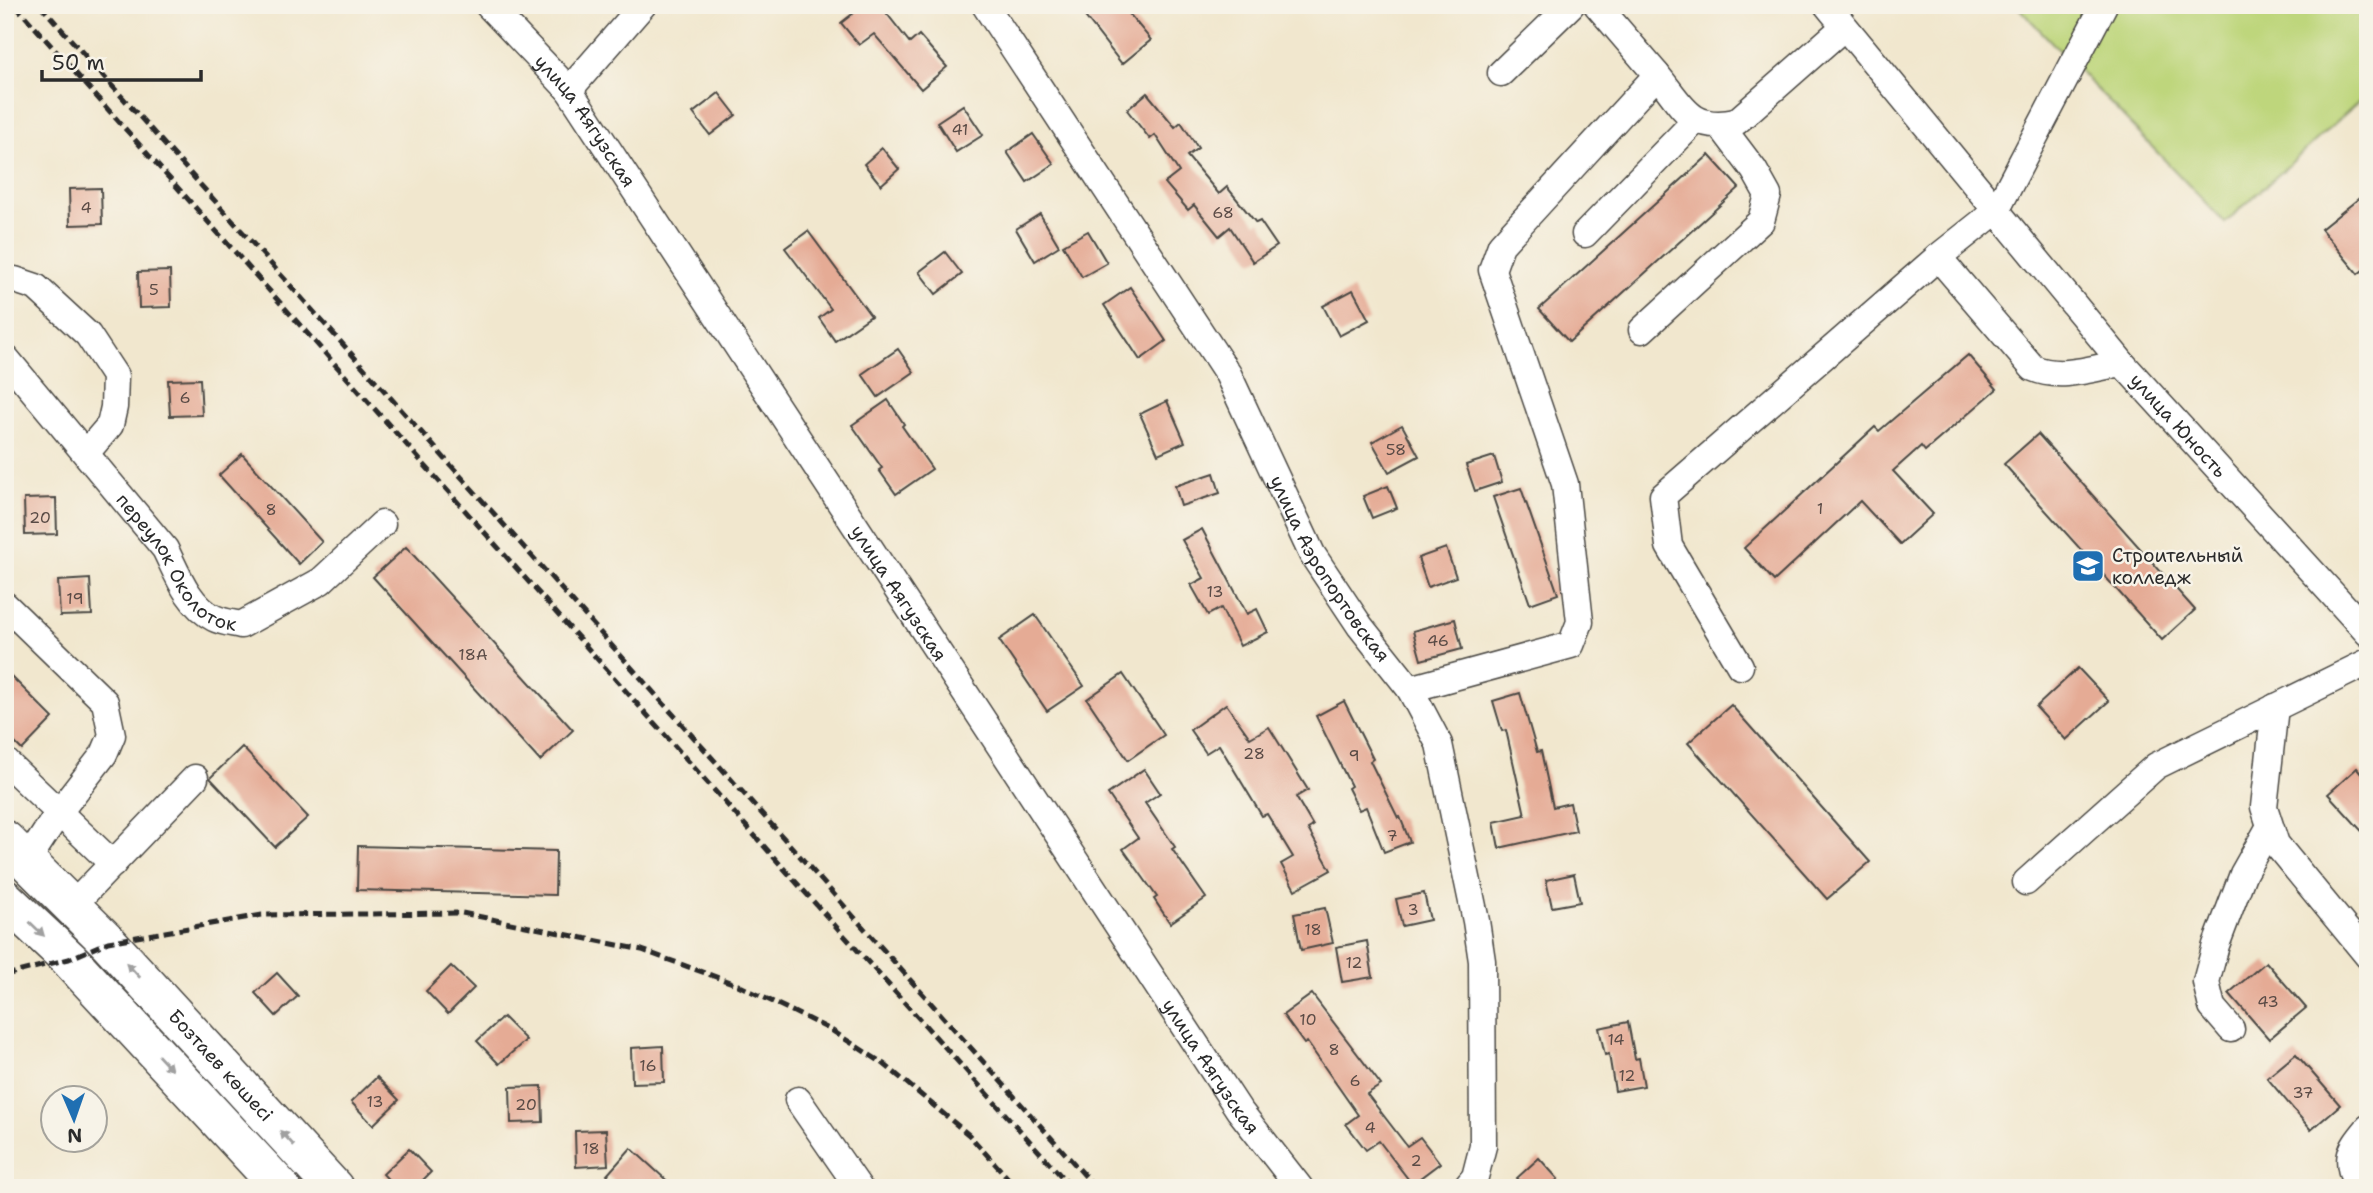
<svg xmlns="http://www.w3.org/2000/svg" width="2373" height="1193" viewBox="0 0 2373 1193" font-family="'Shantell Sans',sans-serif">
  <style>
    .green { fill: #bed67b; stroke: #748053; stroke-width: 2 }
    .building { fill: #e5ab95 }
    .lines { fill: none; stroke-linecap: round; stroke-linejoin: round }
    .minor-casing { stroke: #494743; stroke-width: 29 }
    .highway-casing { stroke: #494743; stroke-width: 41 }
    .minor { stroke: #fff; stroke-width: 26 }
    .highway { stroke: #fff; stroke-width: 38 }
    .rail { stroke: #2b2b2b; stroke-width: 5; stroke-dasharray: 10 5; stroke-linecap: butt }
    .oneway { fill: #a0a0a0 }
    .labels { text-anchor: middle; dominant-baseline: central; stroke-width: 5; stroke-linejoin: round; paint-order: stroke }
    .number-label { font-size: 16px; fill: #5a4b46 }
    .street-label { font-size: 19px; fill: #2b2b2b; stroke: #f7f3e8 }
    .poi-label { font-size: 19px; fill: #2b2b2b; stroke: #f7f3e8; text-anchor: start }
  </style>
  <rect width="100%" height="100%" fill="#f7f3e8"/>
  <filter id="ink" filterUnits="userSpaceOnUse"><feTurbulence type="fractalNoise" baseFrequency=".0143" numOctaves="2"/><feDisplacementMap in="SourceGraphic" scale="14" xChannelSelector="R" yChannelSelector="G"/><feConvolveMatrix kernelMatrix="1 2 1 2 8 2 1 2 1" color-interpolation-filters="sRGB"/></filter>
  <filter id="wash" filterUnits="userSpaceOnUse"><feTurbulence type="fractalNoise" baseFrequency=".00686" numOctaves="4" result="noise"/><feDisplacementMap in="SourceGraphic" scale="28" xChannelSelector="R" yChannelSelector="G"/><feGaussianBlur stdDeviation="1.57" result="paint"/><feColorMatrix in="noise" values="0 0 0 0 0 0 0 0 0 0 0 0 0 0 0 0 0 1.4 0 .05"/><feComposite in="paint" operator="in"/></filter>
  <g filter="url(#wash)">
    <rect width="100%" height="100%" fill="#f1e7ce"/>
    <path class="green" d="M 2016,5 L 2368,5 L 2368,93 L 2225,223 Z"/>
    <g id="blocks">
      <g class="building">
        <path d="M 864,5 L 880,5 L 910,43 L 919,35 L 947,67 L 921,89 L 874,34 L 859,45 L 841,23 Z"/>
        <path d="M 1076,5 L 1122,5 L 1151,40 L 1122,64 Z"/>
        <path d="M 719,93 L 736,115 L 710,135 L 693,113 Z"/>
        <path d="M 1147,93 L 1175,127 L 1181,122 L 1198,148 L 1187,156 L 1219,194 L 1227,187 L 1256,223 L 1260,221 L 1277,246 L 1253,262 L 1230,227 L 1219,236 L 1194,205 L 1188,210 L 1165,183 L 1179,172 L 1155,135 L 1150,139 L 1127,110 Z"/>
        <path d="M 963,105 L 983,135 L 956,152 L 937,122 Z"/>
        <path d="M 1033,134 L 1054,164 L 1027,182 L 1007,152 Z"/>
        <path d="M 882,148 L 899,169 L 881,185 L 864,164 Z"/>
        <path d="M 1709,155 L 1739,188 L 1569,342 L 1539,309 Z"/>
        <path d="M 101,188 L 102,224 L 70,225 L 69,189 Z"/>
        <path d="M 2368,191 L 2368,266 L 2358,274 L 2321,229 Z"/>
        <path d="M 1040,214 L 1059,246 L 1035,261 L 1016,229 Z"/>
        <path d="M 808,231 L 871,316 L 835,341 L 819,318 L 831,309 L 785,248 Z"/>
        <path d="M 1088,231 L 1107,263 L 1082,277 L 1063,245 Z"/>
        <path d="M 945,252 L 962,274 L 936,294 L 919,272 Z"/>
        <path d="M 170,271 L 171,307 L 139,308 L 138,272 Z"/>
        <path d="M 1130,287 L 1166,341 L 1140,360 L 1104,305 Z"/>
        <path d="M 1353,290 L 1369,320 L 1339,336 L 1323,306 Z"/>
        <path d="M 898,349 L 914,372 L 878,397 L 862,374 Z"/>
        <path d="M 1968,355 L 1997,389 L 1925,451 L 1921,446 L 1893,471 L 1933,514 L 1900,544 L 1860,501 L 1774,581 L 1744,548 L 1875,427 L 1879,431 Z"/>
        <path d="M 200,379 L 202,415 L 170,416 L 168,380 Z"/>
        <path d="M 888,400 L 904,424 L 902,426 L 932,469 L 896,494 L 879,470 L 882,468 L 852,425 Z"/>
        <path d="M 1167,401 L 1185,442 L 1158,454 L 1140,414 Z"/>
        <path d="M 1402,425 L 1419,456 L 1389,472 L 1372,442 Z"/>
        <path d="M 2038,434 L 2195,610 L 2162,640 L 2004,464 Z"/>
        <path d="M 242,454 L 322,542 L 299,564 L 219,475 Z"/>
        <path d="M 1494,456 L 1502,482 L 1475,491 L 1466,465 Z"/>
        <path d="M 1214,473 L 1220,493 L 1181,506 L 1175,486 Z"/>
        <path d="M 1388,486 L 1397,508 L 1372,518 L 1363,496 Z"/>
        <path d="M 1521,488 L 1558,594 L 1530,604 L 1493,497 Z"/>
        <path d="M 56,498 L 57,534 L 25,535 L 24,499 Z"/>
        <path d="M 1202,529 L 1247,614 L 1257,609 L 1268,632 L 1240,646 L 1221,608 L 1208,615 L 1191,585 L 1204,578 L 1182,540 Z"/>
        <path d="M 406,547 L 573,730 L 540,761 L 373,577 Z"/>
        <path d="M 1446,548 L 1456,577 L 1428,587 L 1418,558 Z"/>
        <path d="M 90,579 L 92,615 L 60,616 L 58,581 Z"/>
        <path d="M 1035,615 L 1084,686 L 1047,711 L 999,640 Z"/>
        <path d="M 1455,619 L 1462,649 L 1421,660 L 1413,631 Z"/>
        <path d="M 2078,668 L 2109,701 L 2066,740 L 2036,707 Z"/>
        <path d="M 5,670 L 53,718 L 22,750 L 5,733 Z"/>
        <path d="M 1123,674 L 1164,735 L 1128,760 L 1087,699 Z"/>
        <path d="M 1520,693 L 1537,752 L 1541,751 L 1553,807 L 1570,803 L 1576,831 L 1499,848 L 1494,822 L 1525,815 L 1506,730 L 1502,731 L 1493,701 Z"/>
        <path d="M 1344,701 L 1373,759 L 1370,761 L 1398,818 L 1400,817 L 1410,842 L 1384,852 L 1366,807 L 1359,810 L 1348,788 L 1351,786 L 1316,716 Z"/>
        <path d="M 1226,704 L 1250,738 L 1269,727 L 1308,790 L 1296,797 L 1313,826 L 1308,829 L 1331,870 L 1295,890 L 1281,864 L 1293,857 L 1267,814 L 1262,816 L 1219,745 L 1206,753 L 1190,730 Z"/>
        <path d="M 1731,705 L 1870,862 L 1827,899 L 1688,743 Z"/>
        <path d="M 242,747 L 308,817 L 275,847 L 210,778 Z"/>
        <path d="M 2357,768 L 2368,781 L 2368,838 L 2328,794 Z"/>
        <path d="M 1144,769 L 1160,793 L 1145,803 L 1175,847 L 1172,849 L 1206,898 L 1170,923 L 1154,899 L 1157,897 L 1123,849 L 1138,838 L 1108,794 Z"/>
        <path d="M 358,846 L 556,851 L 555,895 L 357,890 Z"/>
        <path d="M 1574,874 L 1580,902 L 1552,907 L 1546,880 Z"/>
        <path d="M 1424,893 L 1430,920 L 1402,926 L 1396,899 Z"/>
        <path d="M 1325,908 L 1333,943 L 1301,950 L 1294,914 Z"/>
        <path d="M 1367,941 L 1373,977 L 1342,982 L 1336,947 Z"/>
        <path d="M 2266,962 L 2306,1008 L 2269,1039 L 2229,993 Z"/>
        <path d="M 451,966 L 474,988 L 448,1014 L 426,991 Z"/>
        <path d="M 277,973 L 298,996 L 276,1016 L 255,993 Z"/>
        <path d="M 1312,994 L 1381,1085 L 1367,1094 L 1407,1146 L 1420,1137 L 1440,1163 L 1412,1184 L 1379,1141 L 1366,1150 L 1346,1124 L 1358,1115 L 1307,1042 L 1304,1044 L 1283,1015 Z"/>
        <path d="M 503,1017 L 526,1040 L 499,1064 L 477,1041 Z"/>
        <path d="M 1628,1022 L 1635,1059 L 1639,1058 L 1644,1086 L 1615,1091 L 1609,1054 L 1605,1055 L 1599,1028 Z"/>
        <path d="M 663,1046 L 664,1082 L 632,1083 L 631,1048 Z"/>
        <path d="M 2296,1054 L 2340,1105 L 2311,1130 L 2267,1078 Z"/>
        <path d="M 377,1077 L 399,1100 L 373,1125 L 351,1102 Z"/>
        <path d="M 542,1086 L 543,1122 L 511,1123 L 510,1087 Z"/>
        <path d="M 606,1130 L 608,1165 L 576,1167 L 575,1131 Z"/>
        <path d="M 631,1148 L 675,1188 L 622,1188 L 607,1175 Z"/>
        <path d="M 409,1149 L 431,1172 L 415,1188 L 396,1188 L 383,1174 Z"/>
        <path d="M 1539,1158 L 1558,1179 L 1548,1188 L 1526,1188 L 1517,1178 Z"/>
      </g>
    </g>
  </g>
  <g filter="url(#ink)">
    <use href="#blocks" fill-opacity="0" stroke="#494743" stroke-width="2"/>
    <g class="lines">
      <defs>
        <g id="minor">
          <path id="s1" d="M 488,5 L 569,90 L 1239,1110 L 1300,1188"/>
          <path id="s2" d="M 985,5 L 1228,374 L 1312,554 L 1360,626 L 1410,689 L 1439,744 L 1476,921 L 1482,961 L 1483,1146 L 1475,1177 L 1466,1188"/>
          <path id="s3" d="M 1827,5 L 2122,363 L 2368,633"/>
          <path d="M 1501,73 L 1571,5"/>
          <path d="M 1657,75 C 1683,106 1690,132 1736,122 L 1844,27"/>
          <path d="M 569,90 L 643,5"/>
          <path d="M 1585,234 L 1695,121"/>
          <path d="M 1938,257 L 2033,368 C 2061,380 2093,368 2122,363"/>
          <path d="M 5,281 L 15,280 L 36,287 L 88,335 L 115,376 L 114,407 L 110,425 L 86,453"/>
          <path d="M 1642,330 L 1761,221 L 1768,195 L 1754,170 L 1720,125"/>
          <path id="s4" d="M 5,357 L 165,549 C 177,573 188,605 214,618 C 222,622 232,623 241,625 L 321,581 L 382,524"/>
          <path d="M 5,605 L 105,702 L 112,735 L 104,754 L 59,812 L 27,861"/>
          <path d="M 1740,666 L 1669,546 L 1663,496 L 1938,257 L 1996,211 L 2104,5"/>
          <path d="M 1410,689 L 1571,645 L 1580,622 L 1565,484 L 1492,270 L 1501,245 L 1657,75 L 1597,5"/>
          <path d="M 2275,707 L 2264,807 L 2276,844 L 2368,956"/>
          <path d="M 5,761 L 113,864"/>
          <path d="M 2026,882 L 2156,766 L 2368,662"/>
          <path d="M 72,906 L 195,778"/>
          <path d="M 2231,1029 L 2212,1007 L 2206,982 L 2216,945 L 2243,874 L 2269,828"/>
          <path d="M 798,1100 L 859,1188"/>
          <path d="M 2358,1188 C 2345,1158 2348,1152 2368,1128"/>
        </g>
        <g id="highway">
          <path id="s5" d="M 5,840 L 108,942 L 334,1188"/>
          <path d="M 5,899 L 69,959 L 281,1188"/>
        </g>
      </defs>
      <use href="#minor" class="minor-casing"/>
      <use href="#highway" class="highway-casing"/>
      <use href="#minor" class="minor"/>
      <use href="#highway" class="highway"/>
      <g class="rail">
        <path d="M 15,5 L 803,890 L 1072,1188"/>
        <path d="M 40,5 L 1096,1188"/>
        <path d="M 5,975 L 69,959 L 108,942 L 262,915 L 462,913 L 642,950 L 738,985 L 831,1030 L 884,1064 L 969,1135 L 1017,1188"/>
      </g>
    </g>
    <defs><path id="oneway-solid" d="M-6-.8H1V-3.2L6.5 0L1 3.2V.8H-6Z" transform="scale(1.75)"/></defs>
    <g class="oneway">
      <use href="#oneway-solid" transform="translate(37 929) rotate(44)"/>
      <use href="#oneway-solid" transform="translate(133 970) rotate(-133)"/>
      <use href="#oneway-solid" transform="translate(165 1063) rotate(47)"/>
      <use href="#oneway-solid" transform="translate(287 1138) rotate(-133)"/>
    </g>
  </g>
  <defs>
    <symbol id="university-square" viewBox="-11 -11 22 22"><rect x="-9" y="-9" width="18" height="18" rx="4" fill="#1f6fb2" stroke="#f7f3e8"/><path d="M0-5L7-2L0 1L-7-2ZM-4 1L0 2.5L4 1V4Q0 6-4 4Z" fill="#fff"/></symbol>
  </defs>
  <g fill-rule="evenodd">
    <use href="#university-square" x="2069" y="547" width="38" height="38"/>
  </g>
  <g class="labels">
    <g class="number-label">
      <text x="960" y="129">41</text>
      <text x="86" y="207">4</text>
      <text x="1223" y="212">68</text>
      <text x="154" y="289">5</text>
      <text x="185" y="397">6</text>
      <text x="1396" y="449">58</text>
      <text x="1820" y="508">1</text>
      <text x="271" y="509">8</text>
      <text x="40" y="517">20</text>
      <text x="1215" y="591">13</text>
      <text x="75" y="598">19</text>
      <text x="1438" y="640">46</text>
      <text x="473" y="654">18А</text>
      <text x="1254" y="753">28</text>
      <text x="1354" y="755">9</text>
      <text x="1392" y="835">7</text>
      <text x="1413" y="909">3</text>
      <text x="1313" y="929">18</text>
      <text x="1354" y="962">12</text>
      <text x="2268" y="1001">43</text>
      <text x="1308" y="1019">10</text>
      <text x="1616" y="1039">14</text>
      <text x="1334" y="1049">8</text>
      <text x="648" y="1065">16</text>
      <text x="1627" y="1075">12</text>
      <text x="1355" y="1080">6</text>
      <text x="2303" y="1092">37</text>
      <text x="375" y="1101">13</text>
      <text x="526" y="1104">20</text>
      <text x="1370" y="1127">4</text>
      <text x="591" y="1148">18</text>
      <text x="1416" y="1160">2</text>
    </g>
    <g class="street-label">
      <text stroke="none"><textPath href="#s1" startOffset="152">улица Аягузская</textPath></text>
      <text stroke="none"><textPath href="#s3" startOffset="548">улица Юность</textPath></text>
      <text stroke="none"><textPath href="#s4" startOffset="270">переулок Околоток</textPath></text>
      <text stroke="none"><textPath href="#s2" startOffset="662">улица Аэропортовская</textPath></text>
      <text stroke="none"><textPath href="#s1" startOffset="719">улица Аягузская</textPath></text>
      <text stroke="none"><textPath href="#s5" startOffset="312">Бозтаев көшесі</textPath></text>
      <text stroke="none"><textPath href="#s1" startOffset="1286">улица Аягузская</textPath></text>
    </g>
    <g class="poi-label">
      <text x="2112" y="555">Строительный<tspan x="2112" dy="22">колледж</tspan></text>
    </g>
  </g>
  <rect width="2373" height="1193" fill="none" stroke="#f7f3e8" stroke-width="28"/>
  <g transform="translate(74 1119) rotate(178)"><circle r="33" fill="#f7f3e8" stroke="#a5a39c" stroke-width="2"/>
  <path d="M0-5L12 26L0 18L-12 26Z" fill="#1f6fb2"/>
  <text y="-10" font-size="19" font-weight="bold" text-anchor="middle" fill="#2b2b2b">N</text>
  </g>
  <path d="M42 70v10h159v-10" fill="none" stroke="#2b2b2b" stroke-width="3.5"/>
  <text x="52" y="70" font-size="21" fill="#2b2b2b" stroke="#f7f3e8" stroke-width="5" paint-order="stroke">50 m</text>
</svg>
